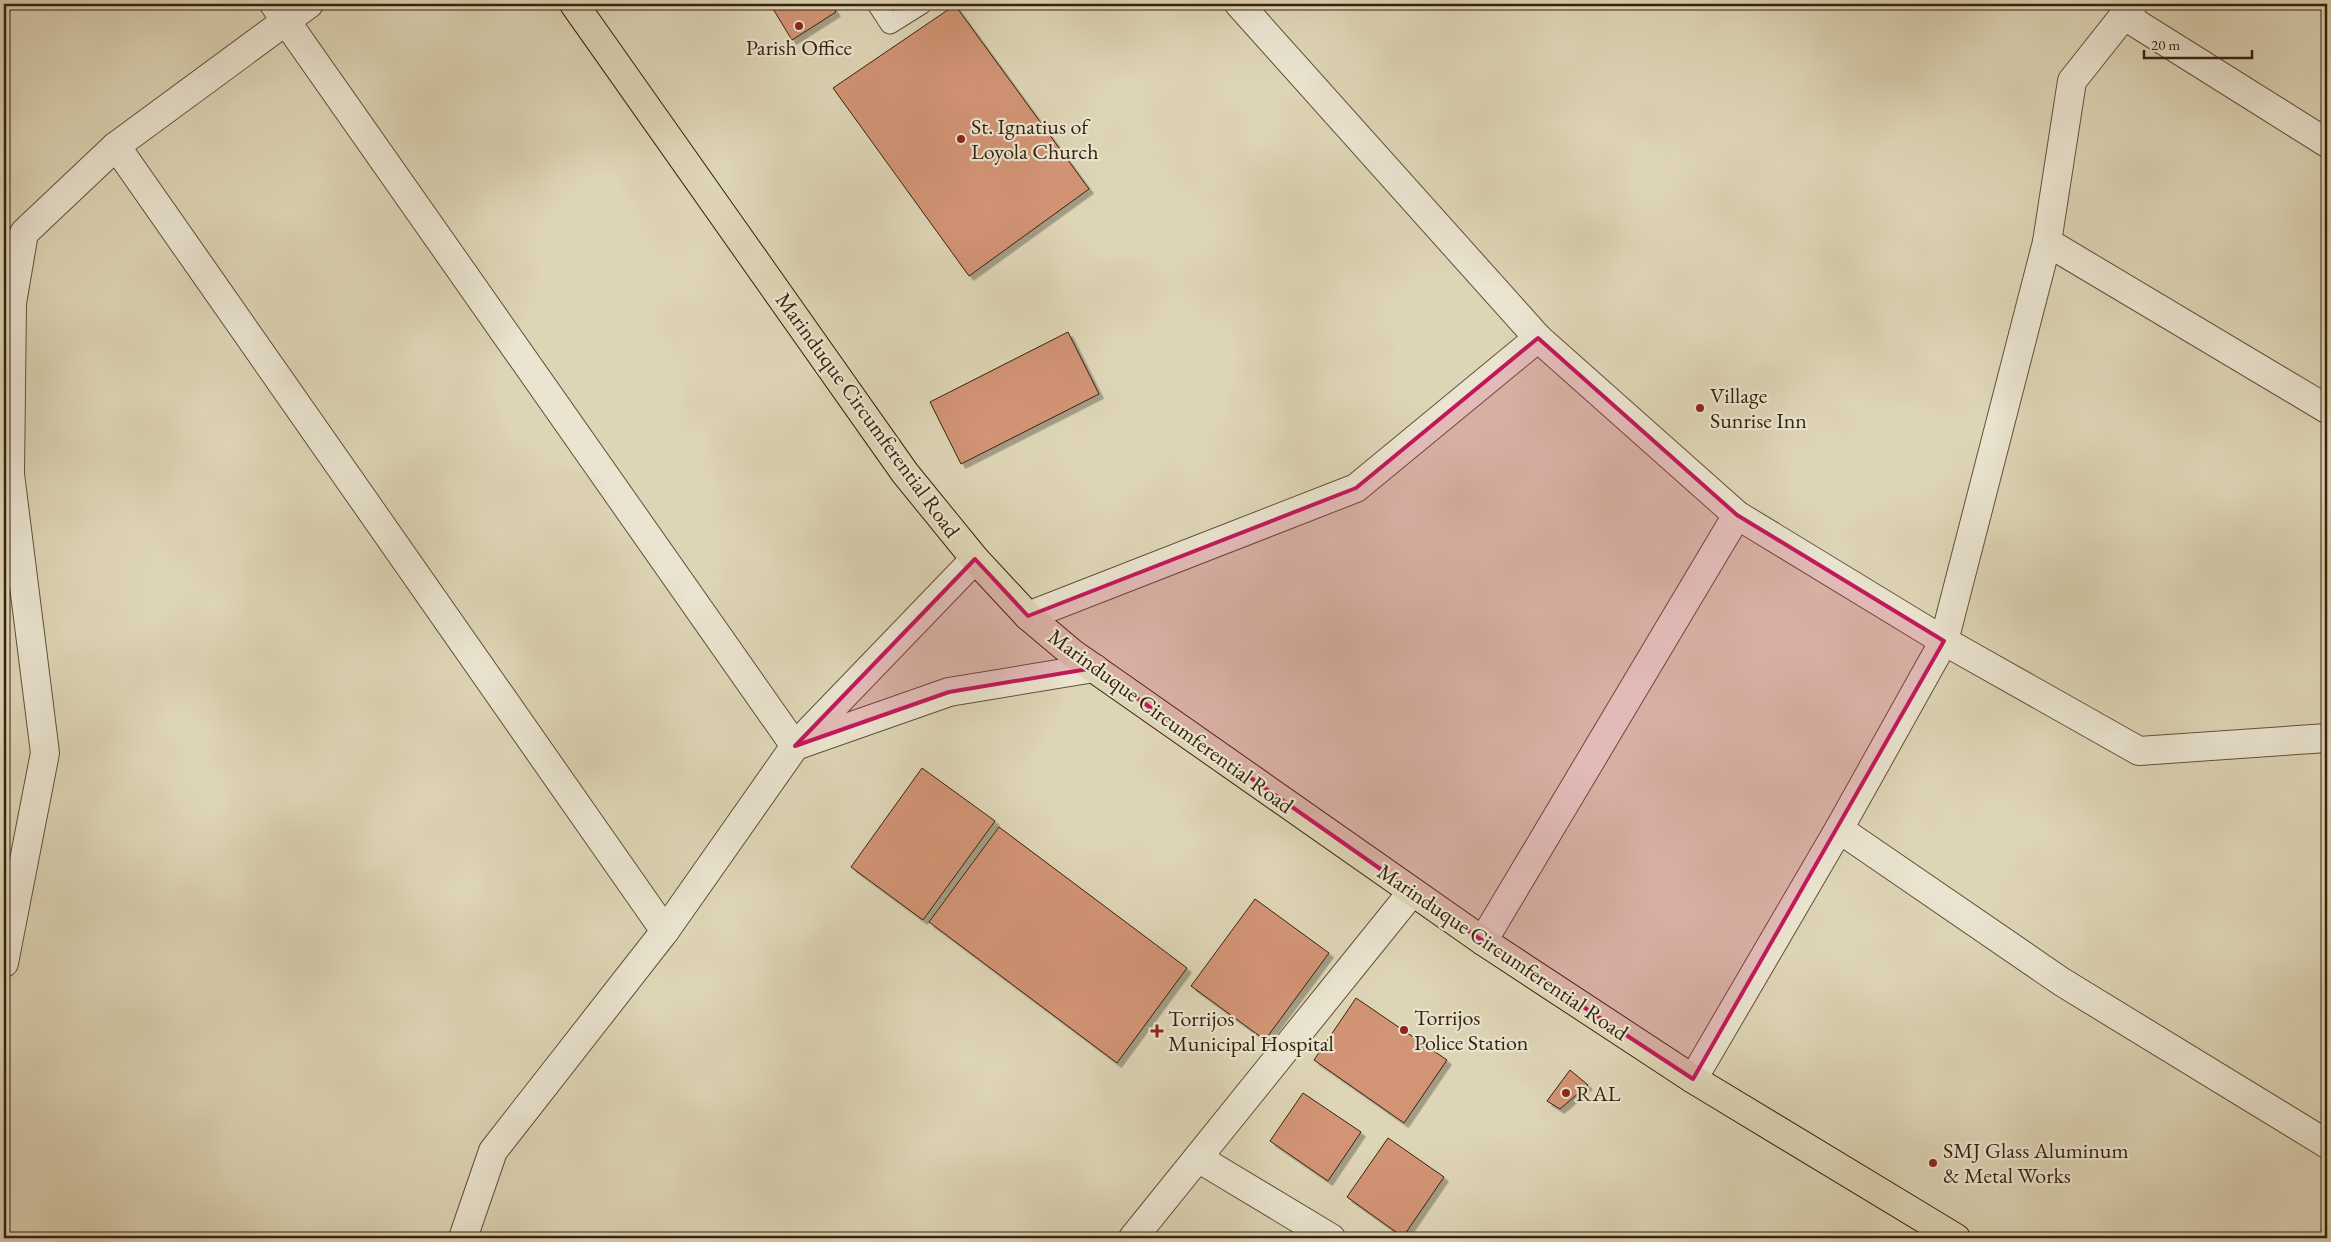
<svg xmlns="http://www.w3.org/2000/svg" width="2331" height="1242" viewBox="0 0 2331 1242" font-family="'EB Garamond',serif">
  <style>
    .building { fill: #d29475; stroke: #37230c; filter: url(#shadow) }
    .lines { fill: none; stroke-linecap: round; stroke-linejoin: round }
    .service-casing { stroke: #615036; stroke-width: 21 }
    .minor-casing { stroke: #615036; stroke-width: 30 }
    .tertiary-casing { stroke: #615036; stroke-width: 30 }
    .primary-casing { stroke: #37230c; stroke-width: 30 }
    .service { stroke: #eae4d0; stroke-width: 19 }
    .minor { stroke: #eae4d0; stroke-width: 28 }
    .tertiary { stroke: #eae4d0; stroke-width: 28 }
    .primary { stroke: #ded5b6; stroke-width: 28 }
    .marked { fill: #c2185b; fill-opacity: 0.2; stroke: #c2185b; stroke-width: 4; stroke-linejoin: round }
    .poi-dot { fill: #8f2418; stroke: #eae4d0; stroke-width: 2 }
    .labels { text-anchor: middle; dominant-baseline: central; stroke-width: 4.5; stroke-linejoin: round; paint-order: stroke }
    .poi-label { font-size: 22px; fill: #37230c; stroke: #eae4d0; text-anchor: start }
    .street-label { font-size: 22px; fill: #37230c; stroke: #eae4d0 }
  </style>
  <defs>
    <filter id="shadow"><feDropShadow dx="4.5" dy="4.5" stdDeviation="0" flood-color="#0004"/></filter>
  </defs>
  <rect width="100%" height="100%" fill="#ded5b6"/>
  <filter id="stains"><feTurbulence type="fractalNoise" baseFrequency=".004" numOctaves="4"/><feColorMatrix values="0 0 0 0 .2 0 0 0 0 .09 0 0 0 0 .02 0 0 0 .5 -.17"/></filter>
  <radialGradient id="worn" r=".72"><stop offset=".6" stop-color="#630" stop-opacity="0"/><stop offset="1" stop-color="#630" stop-opacity=".3"/></radialGradient>
  <g class="building">
    <path d="M 770,4 L 831,4 L 836,12 L 792,40 Z"/>
    <path d="M 955,5 L 1089,189 L 969,276 L 833,88 Z"/>
    <path d="M 1068,332 L 1099,394 L 961,464 L 930,402 Z"/>
    <path d="M 922,768 L 995,821 L 923,920 L 851,867 Z"/>
    <path d="M 999,827 L 1187,968 L 1117,1063 L 929,922 Z"/>
    <path d="M 1255,899 L 1329,953 L 1265,1040 L 1191,986 Z"/>
    <path d="M 1356,998 L 1447,1060 L 1404,1123 L 1314,1060 Z"/>
    <path d="M 1570,1070 L 1588,1085 L 1560,1109 L 1547,1101 Z"/>
    <path d="M 1303,1093 L 1361,1132 L 1328,1181 L 1270,1141 Z"/>
    <path d="M 1388,1138 L 1444,1177 L 1403,1237 L 1347,1197 Z"/>
  </g>
  <g class="lines">
    <defs>
      <path id="service" d="M 877,4 L 890,24 L 922,4"/>
      <g id="minor">
        <path d="M 274,4 L 795,746 L 949,692 L 1094,668"/>
        <path d="M 1239,4 L 1538,338 L 1737,515 L 1944,641 L 2139,751 L 2327,738"/>
        <path d="M 2123,15 L 2327,143"/>
        <path d="M 116,146 L 665,931"/>
        <path d="M 2047,242 L 2327,409"/>
        <path d="M 1028,616 L 1356,488 L 1538,338"/>
        <path d="M 1839,829 L 2062,982 L 2327,1144"/>
        <path d="M 1483,941 L 1737,515"/>
        <path d="M 1693,1079 L 1839,829 L 1944,641 L 2047,242 L 2072,81 L 2133,4"/>
        <path d="M 1198,1158 L 1331,1238"/>
        <path d="M 463,1238 L 493,1151 L 665,931 L 795,746 L 975,559"/>
        <path d="M 1133,1238 L 1412,892"/>
      </g>
      <path id="tertiary" d="M 4,963 L 45,753 L 10,474 L 12,303 L 24,233 L 116,146 L 309,4"/>
      <path id="primary" d="M 574,4 L 905,473 L 975,559 L 1028,616 L 1072,653 L 1483,941 L 1693,1079 L 1956,1238"/>
    </defs>
    <use href="#service" class="service-casing"/>
    <use href="#minor" class="minor-casing"/>
    <use href="#tertiary" class="tertiary-casing"/>
    <use href="#primary" class="primary-casing"/>
    <use href="#service" class="service"/>
    <use href="#minor" class="minor"/>
    <use href="#tertiary" class="tertiary"/>
    <use href="#primary" class="primary"/>
  </g>
  <path class="marked" d="M 1538,338 L 1737,515 L 1944,641 L 1693,1079 L 1483,941 L 1094,668 L 949,692 L 795,746 L 975,559 L 1028,616 L 1356,488 Z"/>
  <g class="poi-dot">
    <circle cx="799" cy="26" r="5"/>
    <circle cx="961" cy="139" r="5"/>
    <circle cx="1700" cy="408" r="5"/>
    <circle cx="1404" cy="1030" r="5"/>
    <path d="M1154.5 1023.5h5v5h5v5h-5v5h-5v-5h-5v-5h5z"/>
    <circle cx="1566" cy="1093" r="5"/>
    <circle cx="1933" cy="1163" r="5"/>
  </g>
  <g class="labels">
    <g class="poi-label">
      <text x="799" y="47" text-anchor="middle">Parish Office</text>
      <text x="971" y="126">St. Ignatius of<tspan x="971" dy="25">Loyola Church</tspan></text>
      <text x="1710" y="395">Village<tspan x="1710" dy="25">Sunrise Inn</tspan></text>
      <text x="1414" y="1017">Torrijos<tspan x="1414" dy="25">Police Station</tspan></text>
      <text x="1168" y="1018">Torrijos<tspan x="1168" dy="25">Municipal Hospital</tspan></text>
      <text x="1576" y="1093">RAL</text>
      <text x="1943" y="1150">SMJ Glass Aluminum<tspan x="1943" dy="25">&amp; Metal Works</tspan></text>
    </g>
    <g class="street-label">
      <text transform="translate(868 415) rotate(54)">Marinduque Circumferential Road</text>
      <text transform="translate(1171 721) rotate(36)">Marinduque Circumferential Road</text>
      <text transform="translate(1503 952) rotate(34)">Marinduque Circumferential Road</text>
    </g>
  </g>
  <rect width="2331" height="1242" fill="none" stroke="#ded5b6" stroke-width="20"/>
  <rect x="5" y="5" width="2321" height="1232" fill="none" stroke="#37230c" stroke-width="2.5"/>
  <rect x="10" y="10" width="2311" height="1222" fill="none" stroke="#37230c"/>
  <path d="M2144 50v8h108v-8" fill="none" stroke="#37230c" stroke-width="2.5"/>
  <text x="2151" y="50" font-size="15" fill="#37230c" stroke="#eae4d0" stroke-width="4" paint-order="stroke">20 m</text>
  <rect width="100%" height="100%" filter="url(#stains)"/>
  <rect width="100%" height="100%" fill="url(#worn)"/>
</svg>
